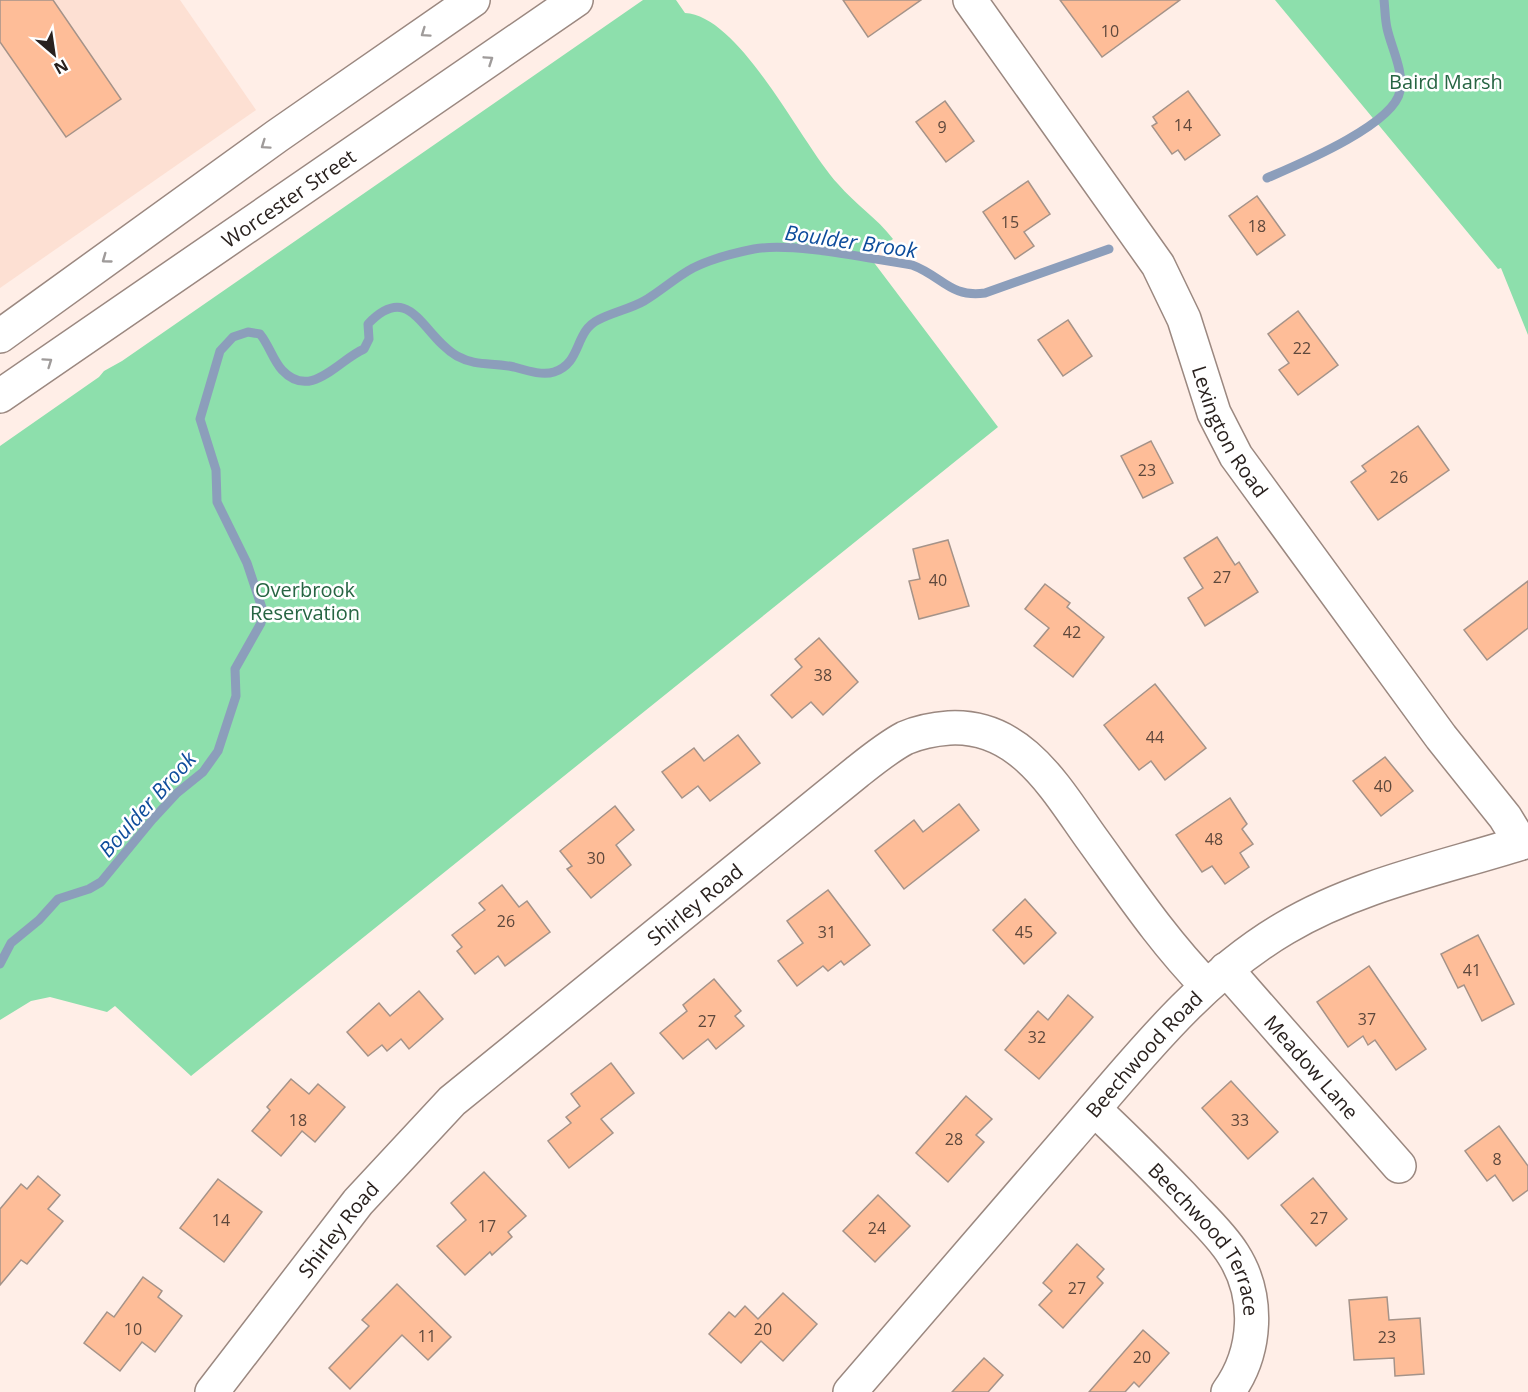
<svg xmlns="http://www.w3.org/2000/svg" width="1528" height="1392" viewBox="0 0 1528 1392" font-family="'Open Sans',sans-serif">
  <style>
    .built { fill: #fde0d3 }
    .green { fill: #8ddfac }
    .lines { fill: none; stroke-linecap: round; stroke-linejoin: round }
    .stream { stroke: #8c9ebb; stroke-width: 9 }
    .building { fill: #febd98; stroke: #a59389; stroke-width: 1.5 }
    .minor-casing { stroke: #9b8880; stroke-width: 36 }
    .highway-casing { stroke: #9b8880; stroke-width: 36 }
    .minor { stroke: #fff; stroke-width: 33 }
    .highway { stroke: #fff; stroke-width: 33 }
    .oneway { stroke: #9f9b9a }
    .labels { text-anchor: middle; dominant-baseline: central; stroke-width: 5; stroke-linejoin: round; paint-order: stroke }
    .number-label { font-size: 16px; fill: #5e483c }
    .park-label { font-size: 20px; fill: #276543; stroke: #fff }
    .street-label { font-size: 20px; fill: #29211e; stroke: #fff }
    .water-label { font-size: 21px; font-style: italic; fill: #0d4c9b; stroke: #fff }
  </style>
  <rect width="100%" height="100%" fill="#ffeee7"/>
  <path class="built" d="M 0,0 L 180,0 L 256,110 L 0,288 Z"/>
  <g class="green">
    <path d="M 643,0 L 676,0 L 685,13 C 741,16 801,144 838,184 C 855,204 877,218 893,239 L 873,253 L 866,252 L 998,427 L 191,1076 L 115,1006 L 107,1012 L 50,997 L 31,1001 L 0,1020 L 0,446 L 99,377 L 104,371 L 122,361 Z"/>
    <path d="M 1275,0 L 1528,0 L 1528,335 L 1501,268 L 1498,269 Z"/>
  </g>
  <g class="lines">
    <g class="stream">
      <path d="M 1267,178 C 1297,165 1394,125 1400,91 C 1404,71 1391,47 1387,28 C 1385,19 1385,9 1384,0"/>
      <path d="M 0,964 L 11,943 L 39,920 L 58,899 L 89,889 L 101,882 L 152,820 L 177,793 L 203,772 L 218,751 L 236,696 L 235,669 L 261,623 L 263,611 L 247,563 L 217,502 L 216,470 L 200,419 L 220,351 L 233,337 L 248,332 L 260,334 C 269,345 273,360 282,370 C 311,401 338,360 364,349 L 369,339 L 368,324 C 411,279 423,337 457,356 C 477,367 492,362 514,367 C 525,370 542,376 554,372 C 582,363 574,332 598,320 C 613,312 630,309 644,301 C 661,291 676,277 693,268 C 711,259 734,253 754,249 C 795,242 870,259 912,265 C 942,276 950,298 985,293 L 1109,249"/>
    </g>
  </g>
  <g class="building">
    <path d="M 0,0 L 53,0 L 121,99 L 66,137 L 0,42 Z"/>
    <path d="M 843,0 L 921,0 L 868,37 Z"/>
    <path d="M 1060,0 L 1180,0 L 1102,57 Z"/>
    <path d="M 1188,91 L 1220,135 L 1185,160 L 1178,150 L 1172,154 L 1152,126 L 1157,123 L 1153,117 Z"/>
    <path d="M 945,101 L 974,141 L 946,162 L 916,122 Z"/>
    <path d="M 1028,181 L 1050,214 L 1024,232 L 1034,246 L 1015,259 L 983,212 Z"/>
    <path d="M 1257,196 L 1285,235 L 1257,255 L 1229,216 Z"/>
    <path d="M 1298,311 L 1338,365 L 1298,395 L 1279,370 L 1289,363 L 1268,334 Z"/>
    <path d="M 1068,320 L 1092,356 L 1063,376 L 1038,340 Z"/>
    <path d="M 1418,426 L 1449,470 L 1378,520 L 1351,482 L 1366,471 L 1362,466 Z"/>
    <path d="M 1151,441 L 1173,483 L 1143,498 L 1121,456 Z"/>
    <path d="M 1217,537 L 1235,565 L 1239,562 L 1258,592 L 1205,626 L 1188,598 L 1203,588 L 1184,558 Z"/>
    <path d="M 948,540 L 969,606 L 919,619 L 909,581 L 920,579 L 913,549 Z"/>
    <path d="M 1528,581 L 1528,628 L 1487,660 L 1464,630 Z"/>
    <path d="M 1045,584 L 1070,603 L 1067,607 L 1104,637 L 1073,677 L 1034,646 L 1049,628 L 1025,609 Z"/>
    <path d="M 819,638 L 858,682 L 823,715 L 811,702 L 792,718 L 771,695 L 802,667 L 795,659 Z"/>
    <path d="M 1155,684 L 1206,748 L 1165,780 L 1151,761 L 1139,770 L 1104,725 Z"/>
    <path d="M 738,735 L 760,763 L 710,801 L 698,786 L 682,798 L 662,772 L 694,748 L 704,761 Z"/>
    <path d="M 1385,757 L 1413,791 L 1381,816 L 1353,781 Z"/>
    <path d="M 1230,798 L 1247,824 L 1242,829 L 1253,844 L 1240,853 L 1249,867 L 1225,884 L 1212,866 L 1202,872 L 1176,835 Z"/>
    <path d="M 959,804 L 979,830 L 904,889 L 875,851 L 914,820 L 923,832 Z"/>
    <path d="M 615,806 L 634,830 L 616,845 L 631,865 L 591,898 L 567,869 L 572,866 L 560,851 Z"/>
    <path d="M 502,885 L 519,907 L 527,901 L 550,932 L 505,966 L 498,956 L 475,974 L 457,951 L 462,947 L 452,935 L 485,910 L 479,903 Z"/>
    <path d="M 828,890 L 870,945 L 844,965 L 841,961 L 828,971 L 823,966 L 797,986 L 778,961 L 803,943 L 787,921 Z"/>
    <path d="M 1025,899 L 1056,933 L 1024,964 L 993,930 Z"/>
    <path d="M 1478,935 L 1514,1004 L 1482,1021 L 1464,985 L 1458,988 L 1441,954 Z"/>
    <path d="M 1369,966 L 1426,1049 L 1396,1070 L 1375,1040 L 1368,1045 L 1363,1036 L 1348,1047 L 1317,1002 Z"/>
    <path d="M 714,979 L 741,1011 L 735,1016 L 744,1026 L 716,1049 L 708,1039 L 683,1059 L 660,1033 L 687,1011 L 683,1005 Z"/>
    <path d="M 419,991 L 443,1019 L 409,1049 L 401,1039 L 387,1051 L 382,1045 L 368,1056 L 347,1032 L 379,1003 L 390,1016 Z"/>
    <path d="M 1068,995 L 1093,1017 L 1039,1079 L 1005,1050 L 1038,1011 L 1048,1020 Z"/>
    <path d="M 611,1063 L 634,1093 L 601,1119 L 613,1133 L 569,1168 L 548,1141 L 571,1123 L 566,1117 L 580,1106 L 571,1094 Z"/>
    <path d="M 291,1079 L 309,1094 L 318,1084 L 345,1107 L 315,1142 L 302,1131 L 281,1156 L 252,1131 L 270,1110 L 267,1107 Z"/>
    <path d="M 1231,1081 L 1278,1132 L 1248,1159 L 1202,1108 Z"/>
    <path d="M 966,1096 L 992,1119 L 976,1135 L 984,1142 L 948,1182 L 916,1153 Z"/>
    <path d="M 1499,1126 L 1528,1166 L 1528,1190 L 1513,1201 L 1495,1175 L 1487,1181 L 1465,1151 Z"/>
    <path d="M 484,1172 L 526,1216 L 508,1232 L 512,1237 L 492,1255 L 490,1252 L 465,1275 L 437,1246 L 466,1220 L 451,1203 Z"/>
    <path d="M 38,1176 L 60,1195 L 48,1209 L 63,1221 L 27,1264 L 21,1260 L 0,1285 L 0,1209 L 21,1184 L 27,1189 Z"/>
    <path d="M 1313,1178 L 1347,1219 L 1316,1246 L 1281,1205 Z"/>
    <path d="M 218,1179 L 262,1212 L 224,1262 L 180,1228 Z"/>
    <path d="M 878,1195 L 910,1226 L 875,1262 L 843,1231 Z"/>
    <path d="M 1077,1244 L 1104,1269 L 1097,1277 L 1103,1283 L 1063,1328 L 1039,1305 L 1052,1291 L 1043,1283 Z"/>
    <path d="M 143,1277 L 162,1291 L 158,1297 L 182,1316 L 155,1352 L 142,1342 L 120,1371 L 84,1343 L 107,1312 L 114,1317 Z"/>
    <path d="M 397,1284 L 451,1337 L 428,1360 L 402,1335 L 350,1389 L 329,1368 L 369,1326 L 362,1320 Z"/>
    <path d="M 783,1293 L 817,1324 L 783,1361 L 761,1341 L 741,1363 L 709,1334 L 729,1312 L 735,1317 L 745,1306 L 758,1319 Z"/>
    <path d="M 1387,1297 L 1389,1320 L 1420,1318 L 1424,1374 L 1395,1376 L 1394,1358 L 1354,1360 L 1349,1300 Z"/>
    <path d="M 1143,1330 L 1169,1353 L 1139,1387 L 1134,1382 L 1125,1392 L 1089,1392 Z"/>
    <path d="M 984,1358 L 1003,1375 L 988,1392 L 952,1392 Z"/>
  </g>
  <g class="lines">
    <defs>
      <g id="minor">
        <path id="s1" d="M 970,0 L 1158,265 L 1184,319 L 1214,413 L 1236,456 L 1441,737 L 1505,817 L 1521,843"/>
        <path id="s2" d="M 1226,969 L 1399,1166"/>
        <path id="s3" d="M 1094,1109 C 1124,1137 1153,1166 1182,1196 C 1199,1215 1220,1233 1233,1254 C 1260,1296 1257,1352 1228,1392"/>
        <path id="s4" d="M 212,1392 L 358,1202 L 452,1101 L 857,772 C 872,760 888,747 905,738 C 919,732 935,729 949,728 C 1021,724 1056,789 1092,839 C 1129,890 1163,941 1207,986"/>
        <path id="s5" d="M 850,1392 C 923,1307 996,1223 1069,1138 C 1134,1063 1198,979 1285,928 C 1359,884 1447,867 1528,841"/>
      </g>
      <g id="highway">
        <path d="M 0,336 L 277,136 L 473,0"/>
        <path id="s6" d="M 0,396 L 576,0"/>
      </g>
    </defs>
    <use href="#minor" class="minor-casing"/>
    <use href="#highway" class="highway-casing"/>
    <use href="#minor" class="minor"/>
    <use href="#highway" class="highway"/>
  </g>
  <defs><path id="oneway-chevron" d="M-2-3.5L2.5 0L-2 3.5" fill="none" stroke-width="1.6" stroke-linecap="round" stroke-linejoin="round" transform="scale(1.5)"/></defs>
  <g class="oneway">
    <use href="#oneway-chevron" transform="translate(425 33) rotate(145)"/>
    <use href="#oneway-chevron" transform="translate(489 60) rotate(-34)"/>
    <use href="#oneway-chevron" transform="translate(265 145) rotate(145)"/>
    <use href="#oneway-chevron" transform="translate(106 259) rotate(144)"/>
    <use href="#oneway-chevron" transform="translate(48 362) rotate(-35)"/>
  </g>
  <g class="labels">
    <g class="number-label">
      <text x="1110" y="31">10</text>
      <text x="1183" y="125">14</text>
      <text x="942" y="127">9</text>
      <text x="1010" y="222">15</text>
      <text x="1257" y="226">18</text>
      <text x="1302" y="348">22</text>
      <text x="1147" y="470">23</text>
      <text x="1399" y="477">26</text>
      <text x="1222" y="577">27</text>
      <text x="938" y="580">40</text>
      <text x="1072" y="632">42</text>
      <text x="823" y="675">38</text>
      <text x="1155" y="737">44</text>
      <text x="1383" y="786">40</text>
      <text x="1214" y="839">48</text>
      <text x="596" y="858">30</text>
      <text x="506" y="921">26</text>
      <text x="827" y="932">31</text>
      <text x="1024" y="932">45</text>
      <text x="1472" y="970">41</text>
      <text x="1367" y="1019">37</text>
      <text x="707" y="1021">27</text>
      <text x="1037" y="1037">32</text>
      <text x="298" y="1120">18</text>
      <text x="1240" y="1120">33</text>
      <text x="954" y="1139">28</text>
      <text x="1497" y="1159">8</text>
      <text x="1319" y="1218">27</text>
      <text x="221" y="1220">14</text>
      <text x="487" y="1226">17</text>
      <text x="877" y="1228">24</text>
      <text x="1077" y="1288">27</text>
      <text x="133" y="1329">10</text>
      <text x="763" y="1329">20</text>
      <text x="427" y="1336">11</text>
      <text x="1387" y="1337">23</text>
      <text x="1142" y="1357">20</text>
    </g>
    <g class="park-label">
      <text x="1446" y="81">Baird Marsh</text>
      <text x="305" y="589">Overbrook<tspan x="305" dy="23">Reservation</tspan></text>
    </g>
    <g class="street-label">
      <text stroke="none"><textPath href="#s6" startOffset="350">Worcester Street</textPath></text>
      <text stroke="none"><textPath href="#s1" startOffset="507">Lexington Road</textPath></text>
      <text stroke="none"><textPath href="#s4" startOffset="690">Shirley Road</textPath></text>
      <text stroke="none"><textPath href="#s5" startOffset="448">Beechwood Road</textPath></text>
      <text stroke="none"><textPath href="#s2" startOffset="130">Meadow Lane</textPath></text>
      <text stroke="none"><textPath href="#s4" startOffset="206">Shirley Road</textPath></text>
      <text stroke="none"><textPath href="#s3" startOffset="174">Beechwood Terrace</textPath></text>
    </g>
    <g class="water-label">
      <text transform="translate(851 241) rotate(8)">Boulder Brook</text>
      <text transform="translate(147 804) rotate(-48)">Boulder Brook</text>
    </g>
  </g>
  <g transform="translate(54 54) rotate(151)" stroke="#ffffff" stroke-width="4.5" paint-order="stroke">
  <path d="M0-4.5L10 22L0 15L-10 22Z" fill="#29211e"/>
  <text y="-9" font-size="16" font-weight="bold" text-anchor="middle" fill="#29211e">N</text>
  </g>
</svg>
